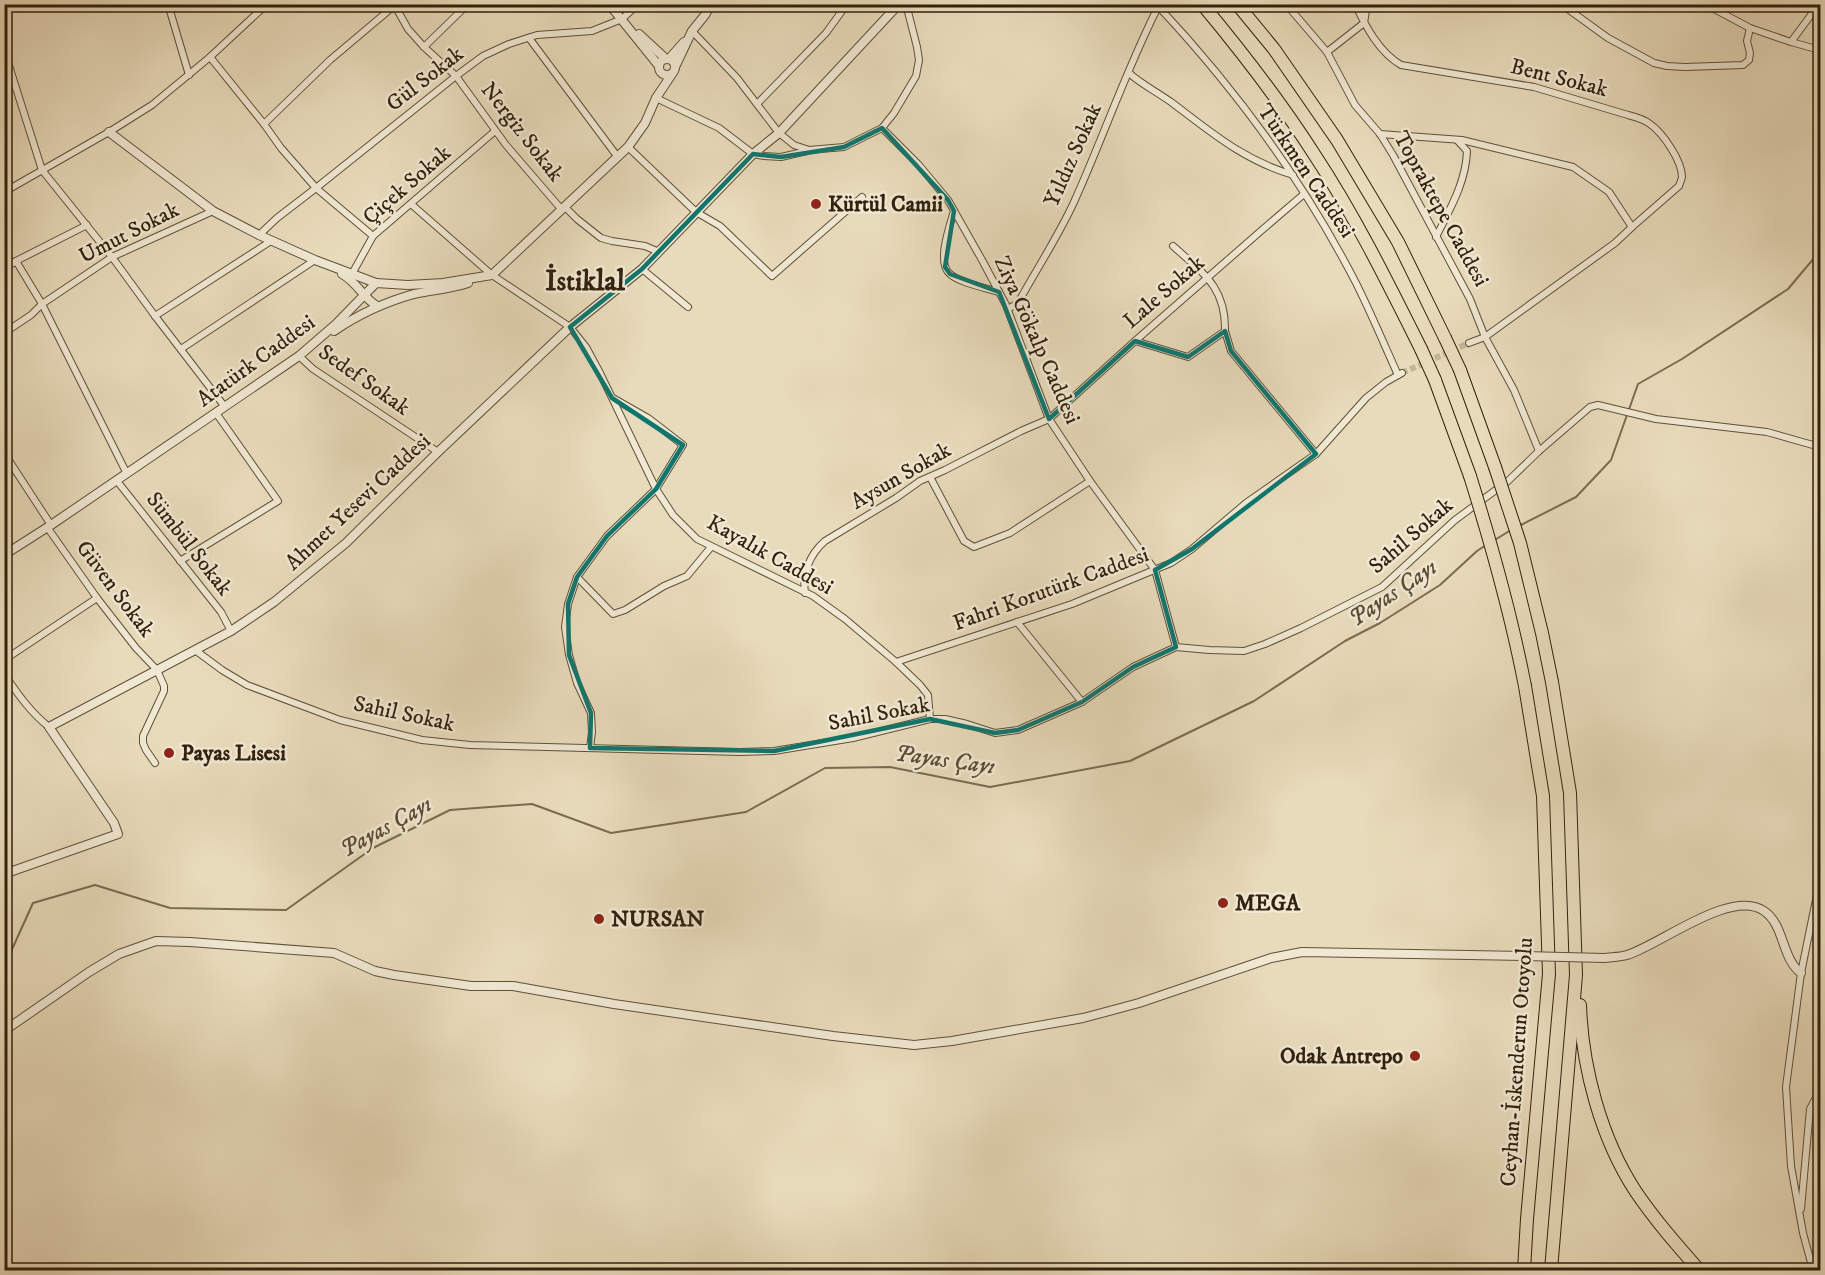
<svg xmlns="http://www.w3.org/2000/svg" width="1825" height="1275" viewBox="0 0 1825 1275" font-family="'IM FELL DW Pica',serif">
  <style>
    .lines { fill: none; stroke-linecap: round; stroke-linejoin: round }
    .stream { stroke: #7a6b52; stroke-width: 2 }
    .minor-tunnel { stroke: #c3b698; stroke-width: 6; stroke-dasharray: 6 3; stroke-linecap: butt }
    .minor-casing { stroke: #5f5038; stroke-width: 8 }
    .tertiary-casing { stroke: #5f5038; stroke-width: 10 }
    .motorway-casing { stroke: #31210d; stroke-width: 14 }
    .minor { stroke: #f0e8d3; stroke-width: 6 }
    .tertiary { stroke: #f0e8d3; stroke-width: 8 }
    .motorway { stroke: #e8dbbb; stroke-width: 12 }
    .tertiary-bridge-casing { stroke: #5f5038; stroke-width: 10; stroke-linecap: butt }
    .motorway-bridge-casing { stroke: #31210d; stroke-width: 14; stroke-linecap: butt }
    .tertiary-bridge { stroke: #f0e8d3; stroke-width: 8 }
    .motorway-bridge { stroke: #e8dbbb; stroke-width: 12 }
    .marked { fill: none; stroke: #0f766e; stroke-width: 4.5; stroke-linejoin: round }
    .poi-dot { fill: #8f2418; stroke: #f0e8d3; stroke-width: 2 }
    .labels { text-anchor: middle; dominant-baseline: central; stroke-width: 5; stroke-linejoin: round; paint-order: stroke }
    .street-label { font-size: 22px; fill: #31210d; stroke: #f0e8d3 }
    .poi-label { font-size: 22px; font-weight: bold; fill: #31210d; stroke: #f0e8d3; text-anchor: start }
    .water-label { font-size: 24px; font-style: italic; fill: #5b4c35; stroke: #f0e8d3 }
    .district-label { font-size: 28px; font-weight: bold; fill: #31210d; stroke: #f0e8d3 }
  </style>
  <rect width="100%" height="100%" fill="#e8dbbb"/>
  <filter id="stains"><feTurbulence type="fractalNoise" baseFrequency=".00333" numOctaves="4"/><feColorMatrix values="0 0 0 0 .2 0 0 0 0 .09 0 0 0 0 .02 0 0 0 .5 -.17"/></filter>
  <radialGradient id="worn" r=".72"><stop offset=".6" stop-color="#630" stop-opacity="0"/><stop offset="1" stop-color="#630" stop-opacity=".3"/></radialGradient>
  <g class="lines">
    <g class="stream">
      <path d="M 1519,526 L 1576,497 L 1611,460 L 1638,384 L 1682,359 L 1788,289 L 1820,251"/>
      <path d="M 1493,541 L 1511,530"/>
      <path d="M 4,967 L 33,903 L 95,885 L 170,908 L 286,910 L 373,848 L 450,810 L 532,804 L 611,833 L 746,812 L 825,768 L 890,767 L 990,787 L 1130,761 L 1254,701 L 1345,641 L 1380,623 L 1440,585 L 1477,551 L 1486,545"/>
    </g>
    <path class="minor-tunnel" d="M 1402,373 L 1469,343"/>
    <defs>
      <g id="minor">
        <path d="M 168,4 L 189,75"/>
        <path d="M 394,4 L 408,29 L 424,47 L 456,76 L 506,145 L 562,210"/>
        <path d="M 921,4 L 926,6 L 943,4"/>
        <path d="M 1156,4 C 1234,87 1304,182 1356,283 C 1371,313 1384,344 1398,375"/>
        <path d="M 1286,4 L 1327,52"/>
        <path d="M 1355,4 C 1366,27 1379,52 1401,65 L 1534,87 L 1628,115 C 1636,117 1644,119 1650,124 C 1663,133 1682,161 1682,177 C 1682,178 1679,186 1679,186 L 1632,227"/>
        <path d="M 1367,4 L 1364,23 L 1327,52 L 1355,105 L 1380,134 L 1393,155 L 1470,299 L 1485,337 L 1514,390 L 1539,451"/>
        <path d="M 1561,4 L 1608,38 L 1654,63 L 1667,66 L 1685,67 L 1743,65 L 1749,60 L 1750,53 L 1747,41 L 1750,28"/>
        <path d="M 1705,4 L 1750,28 L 1791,42 L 1820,50"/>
        <path d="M 692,31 L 737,78 L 779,133 L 794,145 L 809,150 L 844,147 L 882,128 L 894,113 L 916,76 L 919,60 L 917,47 L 906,4"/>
        <path d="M 529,38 L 617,156"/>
        <path d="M 1791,42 L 1819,4"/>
        <path d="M 424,47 L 468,4"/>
        <path d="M 4,50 L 42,170 L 112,257 L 155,316 L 225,407"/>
        <path d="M 210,57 L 264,124 L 281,148 L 316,188 L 373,236"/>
        <path d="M 1129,73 C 1141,84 1157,92 1171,102 C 1211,132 1243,160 1293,175"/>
        <path d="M 656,98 L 719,128 L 753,154 L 764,156 L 781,157 L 807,151"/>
        <path d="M 758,103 L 826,33 L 847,4"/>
        <path d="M 264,124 L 330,60 L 394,6"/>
        <path d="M 882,128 L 918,164 L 948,200 L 982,260 L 1006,305 L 1049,419 L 1090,481 L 1155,570 L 1176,647"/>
        <path d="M 1380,134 L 1462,140 L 1573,167 L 1609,192 L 1632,227 L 1615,243 L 1485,337 L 1469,343"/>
        <path d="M 628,147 L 696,212 L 720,226 L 772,276 L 862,197"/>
        <path d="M 4,192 L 109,132 L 152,105 L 210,57 L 267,4"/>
        <path d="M 411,204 L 492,275 L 570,327 L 586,347 L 600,373 L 656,489 L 673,515 L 697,539 L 813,596 L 845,619 L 896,662 L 920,685 L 928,695 L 930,719"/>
        <path d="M 565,207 L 577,219 L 601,238 L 612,241 L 645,246 L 659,252"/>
        <path d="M 954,211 C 950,225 936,263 950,274 C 960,283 986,288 999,292"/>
        <path d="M 259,235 L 277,218 L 316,188 L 456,76 L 483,56 L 509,44 L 537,35 L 592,31 L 622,19 L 638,4"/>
        <path d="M 1436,237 C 1450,209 1466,182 1467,151 L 1458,141"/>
        <path d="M 16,261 L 42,304 L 127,474"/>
        <path d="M 4,269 L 16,261 L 87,225"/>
        <path d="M 642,269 L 688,307"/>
        <path d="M 352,274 L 373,236 L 495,131"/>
        <path d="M 1008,309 L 1018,303 C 1036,270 1058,237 1074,202 C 1103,138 1126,70 1158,7"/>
        <path d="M 155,316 L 271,241"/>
        <path d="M 1225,331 L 1231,351 L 1316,454"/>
        <path d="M 4,333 L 31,315 L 42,304 L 112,257 L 213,211"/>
        <path d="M 1135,341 L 1188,357 L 1225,331 C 1226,287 1203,273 1173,246"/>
        <path d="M 181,349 L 315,260"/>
        <path d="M 299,356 L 313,369 L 438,452"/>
        <path d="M 4,453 L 51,525"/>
        <path d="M 930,477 L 964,541 L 974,547 L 1010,533 L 1090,481"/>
        <path d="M 117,481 L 221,612 L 231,631"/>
        <path d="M 47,527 L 97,598 L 136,648 L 157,670 L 164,686 L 164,691 L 143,736 L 143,743 L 146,750 L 155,763"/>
        <path d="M 180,561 L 278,501 L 216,413"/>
        <path d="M 577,577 L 613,614 L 625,610 L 664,586 L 687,576 L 711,547"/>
        <path d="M 805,593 C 802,573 810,554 825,541 L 896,498 L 920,481 L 945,470 L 1021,431 L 1049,419 L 1135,341 L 1262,230 L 1304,194"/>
        <path d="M 1017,622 L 1082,702"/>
        <path d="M 195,650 L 222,670 L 247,685 L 340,720 L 422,740 L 470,745 L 740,752 L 774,751 L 853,738 L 930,719 L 945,719 L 967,724 L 995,733 L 1018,730 L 1082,702 L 1133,667 L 1176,647 L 1209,650 L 1244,651 L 1265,644 L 1301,628 L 1382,587 L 1455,520 L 1508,481 L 1539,451 L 1590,407 L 1598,405 L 1656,419 L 1767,432 L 1820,447"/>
        <path d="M 4,660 L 97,598"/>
        <path d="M 896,662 L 1072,604 L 1171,563 L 1192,549 L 1246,503 L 1316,454 L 1366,398 L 1386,382 L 1402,373"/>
        <path d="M 4,674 C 18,694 30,712 49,727"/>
        <path d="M 590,748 L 592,732 L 591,713 L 577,683 L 569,655 L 565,627 L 568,604 L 577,577 L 607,536 L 656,489 L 683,445 L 648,418 L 613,398"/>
        <path d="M 1801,1209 L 1810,1109 L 1820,1090"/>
        <path d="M 1813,1270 L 1803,1233 L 1791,1166 L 1786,1087 L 1801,973 L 1820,880"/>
      </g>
      <g id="tertiary">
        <path d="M 609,4 L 659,66"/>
        <path d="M 639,34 L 666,59"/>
        <path d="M 669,59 L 684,42"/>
        <circle cx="667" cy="67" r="8"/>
        <path d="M 675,67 L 692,31 L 705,15 L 711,4"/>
        <path d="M 109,132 L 213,211 L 259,235 L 315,260 L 376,283"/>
        <path d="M 342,274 C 358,283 363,298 377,306"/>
        <path d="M 334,331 C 359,314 385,302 414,294 C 432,290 450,289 468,283"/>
        <path d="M 4,555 L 51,525 L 299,356 L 336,324 L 376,283 L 408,285 L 443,283 L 492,275 L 628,147 L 645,123 L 656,98 L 672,74"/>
        <path d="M 4,874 L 118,834 L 114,823 L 49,727 L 231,631 L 274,602 L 346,543 L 438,452 L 570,327 L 642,269 L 753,154 L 779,133 L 899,4"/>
        <path d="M 1604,958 C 1612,957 1620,957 1627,955 C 1660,945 1731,888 1764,911 C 1785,925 1781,958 1801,973"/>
        <path d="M 4,1031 L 89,972 L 119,954 L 156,941 L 190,942 L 334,953 L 375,971 L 394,975 L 471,986 L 513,986 L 614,1004 L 833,1036 L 914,1045 L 952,1041 L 1083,1018 L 1139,1003 L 1271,958 L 1302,952 L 1524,956"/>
      </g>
      <g id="motorway">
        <path d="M 1202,4 C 1242,52 1280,101 1314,154 C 1355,216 1388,283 1421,349"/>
        <path d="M 1237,4 L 1274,49 L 1337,140 L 1398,242 L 1445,338"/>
        <path d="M 1460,370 L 1495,467"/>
        <path d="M 1435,380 L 1470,476"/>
        <path d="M 1580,1005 C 1582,1067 1601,1139 1636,1192 C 1655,1220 1677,1245 1699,1270"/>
        <path d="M 1524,1270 L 1527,1219 L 1549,974 L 1543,796 L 1525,686"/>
        <path d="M 1551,1270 L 1576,975 L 1570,793 L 1552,682"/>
      </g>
    </defs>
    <use href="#minor" class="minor-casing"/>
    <use href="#tertiary" class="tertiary-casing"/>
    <use href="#motorway" class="motorway-casing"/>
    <use href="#minor" class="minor"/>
    <use href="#tertiary" class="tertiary"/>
    <use href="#motorway" class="motorway"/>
    <defs>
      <path id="tertiary-bridge" d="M 1524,956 L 1604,958"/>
      <g id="motorway-bridge">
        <path d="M 1445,338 L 1460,370"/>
        <path d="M 1421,349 L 1435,380"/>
        <path d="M 1495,467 L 1520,543 L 1542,633 L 1552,682"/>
        <path d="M 1470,476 C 1492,546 1511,614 1525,686"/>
      </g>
    </defs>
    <use href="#tertiary-bridge" class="tertiary-bridge-casing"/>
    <use href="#motorway-bridge" class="motorway-bridge-casing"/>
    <use href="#tertiary-bridge" class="tertiary-bridge"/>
    <use href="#motorway-bridge" class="motorway-bridge"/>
  </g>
  <path class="marked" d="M 882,128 L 948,200 L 954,211 L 945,267 L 950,274 L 999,292 L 1049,419 L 1135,341 L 1188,357 L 1225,331 L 1231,351 L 1316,454 L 1192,549 L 1155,570 L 1176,647 L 1133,667 L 1082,702 L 1018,730 L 995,733 L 930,719 L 774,751 L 590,748 L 591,713 L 569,655 L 568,604 L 577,577 L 607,536 L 656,489 L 683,445 L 612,398 L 570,327 L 642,269 L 753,154 L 781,157 L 844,147 Z"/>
  <g class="poi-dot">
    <circle cx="816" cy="204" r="6"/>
    <circle cx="169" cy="753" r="6"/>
    <circle cx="1223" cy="903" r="6"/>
    <circle cx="599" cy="919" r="6"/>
    <circle cx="1415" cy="1056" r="6"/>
  </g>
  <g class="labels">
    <g class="street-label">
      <text transform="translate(1559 78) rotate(14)">Bent Sokak</text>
      <text transform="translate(425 79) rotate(-38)">Gül Sokak</text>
      <text transform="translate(522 132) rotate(52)">Nergiz Sokak</text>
      <text transform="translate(1073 155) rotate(-66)">Yıldız Sokak</text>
      <text transform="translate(1306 171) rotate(56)">Türkmen Caddesi</text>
      <text transform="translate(407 185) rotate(-41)">Çiçek Sokak</text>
      <text transform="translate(1441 209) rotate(61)">Topraktepe Caddesi</text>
      <text transform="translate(129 233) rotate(-27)">Umut Sokak</text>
      <text transform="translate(1164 292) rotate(-41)">Lale Sokak</text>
      <text transform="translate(1037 340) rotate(66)">Ziya Gökalp Caddesi</text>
      <text transform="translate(256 361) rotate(-36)">Atatürk Caddesi</text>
      <text transform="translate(364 380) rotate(35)">Sedef Sokak</text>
      <text transform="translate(901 476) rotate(-30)">Aysun Sokak</text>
      <text transform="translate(358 502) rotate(-43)">Ahmet Yesevi Caddesi</text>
      <text transform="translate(1411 536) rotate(-41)">Sahil Sokak</text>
      <text transform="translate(189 544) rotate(52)">Sümbül Sokak</text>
      <text transform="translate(770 555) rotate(29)">Kayalık Caddesi</text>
      <text transform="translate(115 589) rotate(53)">Güven Sokak</text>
      <text transform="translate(1051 589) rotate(-20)">Fahri Korutürk Caddesi</text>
      <text transform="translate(404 714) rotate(12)">Sahil Sokak</text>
      <text transform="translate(879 714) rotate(-11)">Sahil Sokak</text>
      <text transform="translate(1517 1062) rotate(-86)">Ceyhan-İskenderun Otoyolu</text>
    </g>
    <g class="poi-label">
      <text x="828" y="204">Kürtül Camii</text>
      <text x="181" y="753">Payas Lisesi</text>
      <text x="1235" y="903">MEGA</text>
      <text x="611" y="919">NURSAN</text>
      <text x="1403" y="1056" text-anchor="end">Odak Antrepo</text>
    </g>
    <g class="water-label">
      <text transform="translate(1393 593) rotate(-34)">Payas Çayı</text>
      <text transform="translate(945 760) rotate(8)">Payas Çayı</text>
      <text transform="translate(386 827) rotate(-29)">Payas Çayı</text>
    </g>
    <g class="district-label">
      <text x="585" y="281">İstiklal</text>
    </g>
  </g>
  <rect width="1825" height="1275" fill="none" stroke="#e8dbbb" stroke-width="24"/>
  <rect x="6" y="6" width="1813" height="1263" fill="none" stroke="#31210d" stroke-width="3"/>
  <rect x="12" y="12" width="1801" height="1251" fill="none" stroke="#31210d" stroke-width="1.5"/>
  <rect width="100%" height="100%" filter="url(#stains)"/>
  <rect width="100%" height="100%" fill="url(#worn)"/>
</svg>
